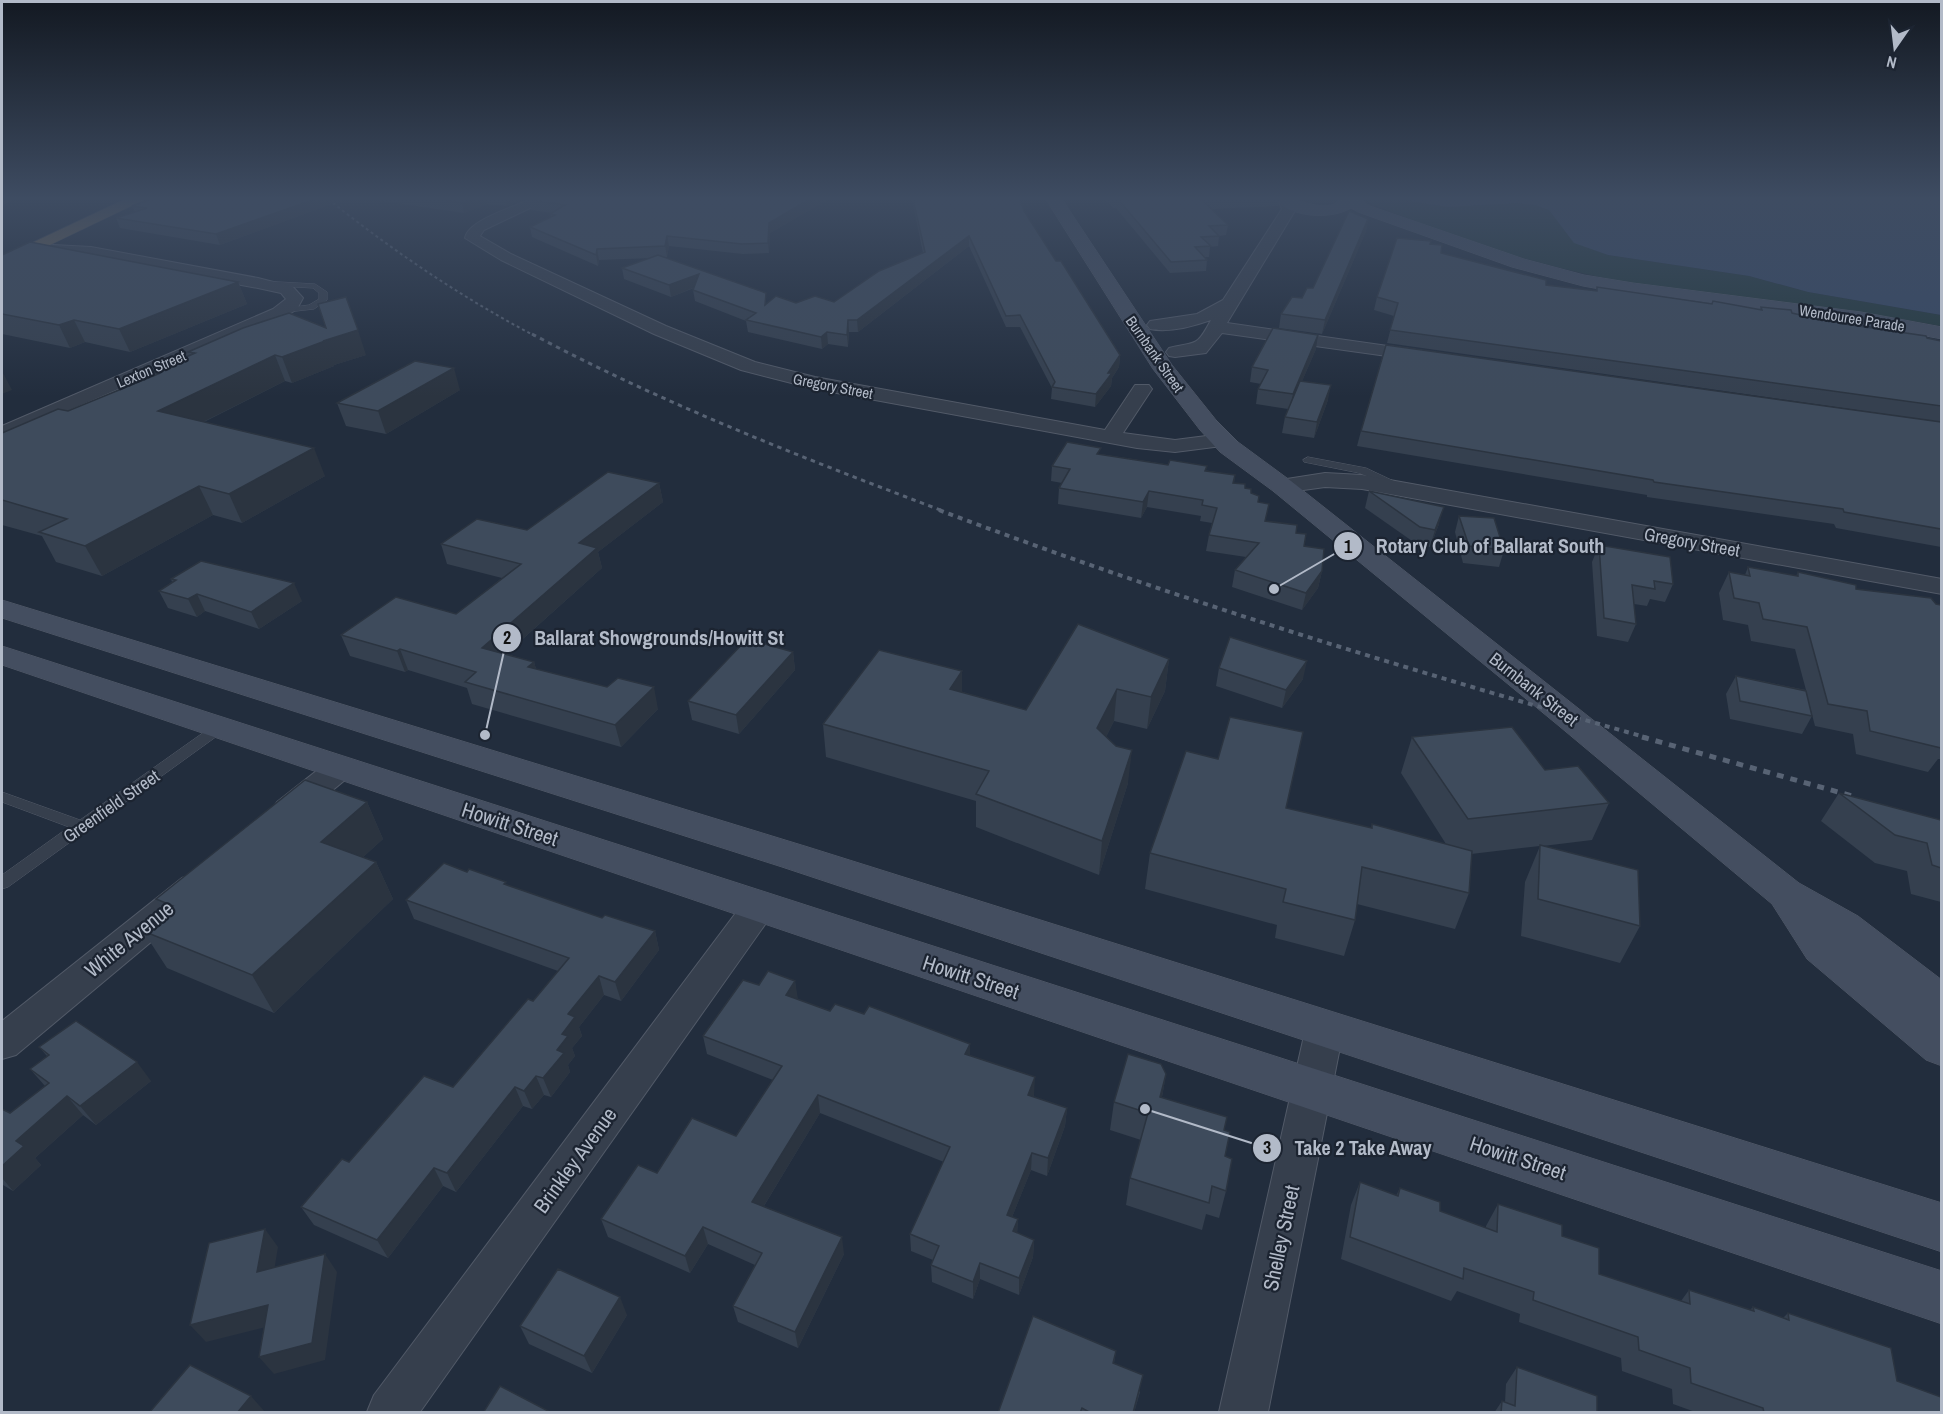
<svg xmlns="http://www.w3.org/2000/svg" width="1943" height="1414" viewBox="0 0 1943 1414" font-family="'Archivo Narrow',sans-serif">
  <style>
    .green { fill: #243a3e }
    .water { fill: #384a66 }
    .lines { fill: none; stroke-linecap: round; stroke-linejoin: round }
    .lane-casing { stroke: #525a68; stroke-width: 1 }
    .street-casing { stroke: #525a68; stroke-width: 2 }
    .secondary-casing { stroke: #525a68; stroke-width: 1 }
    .highway-casing { stroke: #3f4755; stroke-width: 1 }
    .lane { fill: #363f4d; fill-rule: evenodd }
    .street { fill: #363f4d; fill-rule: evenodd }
    .secondary { fill: #444e60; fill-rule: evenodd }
    .highway { fill: #736753; fill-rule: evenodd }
    .rail-far3 { stroke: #586374; stroke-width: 2; stroke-dasharray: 3 3; stroke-linecap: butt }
    .rail-far2 { stroke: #586374; stroke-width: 3; stroke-dasharray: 4.5 4.5; stroke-linecap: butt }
    .rail-far1 { stroke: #586374; stroke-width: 4; stroke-dasharray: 5 5; stroke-linecap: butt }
    .rail { stroke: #586374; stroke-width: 5; stroke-dasharray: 7 7; stroke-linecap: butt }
    .wall { fill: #35404f }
    .shaded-wall { fill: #2b3440 }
    .building { fill: #3e4b5c; stroke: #2b3440; stroke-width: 1.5 }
    .labels { text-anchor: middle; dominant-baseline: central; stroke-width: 4.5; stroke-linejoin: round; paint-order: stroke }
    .far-street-label { font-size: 15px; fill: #b2bac8; stroke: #1c2431 }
    .street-label { font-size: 18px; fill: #b2bac8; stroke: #1c2431 }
    .near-street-label { font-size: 21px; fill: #b2bac8; stroke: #1c2431 }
    .leader { fill: none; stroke: #b2bac8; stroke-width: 2 }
    .callout-dot { fill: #b2bac8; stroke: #1c2431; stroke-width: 2 }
    .mark-label { font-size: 18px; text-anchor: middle; font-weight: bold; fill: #111 }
    .callout-label { font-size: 20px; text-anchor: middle; font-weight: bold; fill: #b2bac8; stroke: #1c2431; stroke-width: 4.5; stroke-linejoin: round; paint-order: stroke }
  </style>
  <rect width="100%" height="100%" fill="#222d3d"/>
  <path class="green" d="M 1362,199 L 1409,199 L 1415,202 L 1448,207 L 1517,203 L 1535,205 L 1549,210 L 1574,242 L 1608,255 L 1749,276 L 1808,292 L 1941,315 L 1941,326 C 1874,314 1807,305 1739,297 C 1691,291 1643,287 1595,276 C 1516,259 1436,233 1362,199 Z"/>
  <path class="water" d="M 1409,199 L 1941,199 L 1941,315 L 1808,292 L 1749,276 L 1608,255 L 1574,243 L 1549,210 L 1535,205 L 1517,203 L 1448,207 L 1415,202 Z"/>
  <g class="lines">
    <defs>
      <g id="lane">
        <path d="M 4,199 L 12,199 L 2,205 Z"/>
        <path d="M 262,281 L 315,284 L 327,292 L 327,300 L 314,309 L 279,313 L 279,309 L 309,305 L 319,299 L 319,293 L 313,288 L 259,285 L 259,281 Z"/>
        <path d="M 1308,457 L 1366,468 L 1402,485 L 1397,488 L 1359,473 L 1304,462 L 1303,460 Z"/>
        <path d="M 219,724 L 224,725 L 226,728 L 224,731 L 8,887 L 2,889 L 2,875 L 69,827 L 2,802 L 2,792 L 80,820 L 214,725 Z"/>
      </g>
      <g id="street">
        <path d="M 531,199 L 549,199 L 484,230 L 480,236 L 511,254 L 666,326 L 755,362 L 815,377 L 1105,430 L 1135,385 L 1149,385 L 1152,389 L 1123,433 L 1175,440 L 1222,434 L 1229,436 L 1232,440 L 1229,444 L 1222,446 L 1175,452 L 1137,448 L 815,389 L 741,370 L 654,334 L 501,260 L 465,238 C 468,220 514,207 531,199 Z"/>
        <path d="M 1281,199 L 1291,199 L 1296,209 L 1227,323 L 1423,351 L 1429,352 L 1432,356 L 1429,360 L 1423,361 L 1222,333 L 1206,353 L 1175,357 L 1169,356 L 1166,352 L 1169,348 C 1197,341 1196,348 1211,320 C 1194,326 1169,333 1150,329 L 1147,325 L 1150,321 L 1197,314 L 1223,300 L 1282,209 L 1279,202 Z"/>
        <path d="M 34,244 L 91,247 L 258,278 L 293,287 L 303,298 L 297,309 L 285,317 L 2,439 L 2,426 L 273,309 L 286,299 L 281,293 L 258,288 L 91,257 L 29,251 L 27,248 L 29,245 Z"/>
        <path d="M 1325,473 L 1362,475 L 1942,579 L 1942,594 L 1362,489 L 1325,487 L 1282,493 L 1274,491 L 1271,486 L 1274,481 Z"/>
        <path d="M 340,758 L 351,761 L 355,768 L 351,775 L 299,818 L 288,821 L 277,818 L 272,810 L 277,802 L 329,761 Z"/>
        <path d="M 194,874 L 206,878 L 211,887 L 206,896 L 16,1055 L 2,1059 L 2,1021 L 182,878 Z"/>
        <path d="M 759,894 L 771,898 L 776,907 L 771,916 L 420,1412 L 367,1412 L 374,1395 L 747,898 Z"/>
        <path d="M 1325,1011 L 1338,1016 L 1344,1027 L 1268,1412 L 1219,1412 L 1306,1027 L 1312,1016 Z"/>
      </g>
      <g id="secondary">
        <path d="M 1046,199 L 1062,199 L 1172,365 L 1216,420 L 1238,442 L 1291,481 L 1799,883 L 1858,916 L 1942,980 L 1942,1066 L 1926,1060 L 1807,959 L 1772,904 L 1559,726 L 1273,491 L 1220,452 L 1200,430 L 1153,369 Z"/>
        <path d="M 1275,199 C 1282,199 1289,198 1295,200 C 1309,203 1330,212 1340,199 L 1360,199 L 1370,206 L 1524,259 L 1584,275 L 1633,283 L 1861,312 L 1942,327 L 1942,339 L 1861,324 L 1633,295 L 1583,286 L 1512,267 L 1358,212 L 1351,208 C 1331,220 1291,218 1275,199 Z"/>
        <path d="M 2,600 L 808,847 L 1942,1203 L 1942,1252 L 782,867 L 2,618 Z"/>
        <path d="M 2,646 L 1942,1271 L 1942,1324 L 2,665 Z"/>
      </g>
      <path id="highway" d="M 125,199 L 146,199 L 2,268 L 2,257 Z"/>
    </defs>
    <use href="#lane" class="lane-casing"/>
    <use href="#street" class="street-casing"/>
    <use href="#secondary" class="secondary-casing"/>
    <use href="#highway" class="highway-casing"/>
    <use href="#lane" class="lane"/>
    <use href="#street" class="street"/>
    <use href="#secondary" class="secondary"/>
    <use href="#highway" class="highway"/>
    <path class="rail-far3" d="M 328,199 C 393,251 461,297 535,336"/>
    <path class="rail-far2" d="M 532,334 C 664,404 803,458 943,511"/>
    <path class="rail-far1" d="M 939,510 C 1171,598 1409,670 1648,738"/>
    <path class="rail" d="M 1642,737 L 1856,797"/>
  </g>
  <g class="wall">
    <path d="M 151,199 L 345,199 L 220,245 L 120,228 L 116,218 L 135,212 L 132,206 Z"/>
    <path d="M 368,199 L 524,199 L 507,206 L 487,204 L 464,213 Z"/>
    <path d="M 530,199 L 854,199 L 827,200 L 770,233 L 769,253 L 743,254 L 669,246 L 667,257 L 664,257 L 767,303 L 834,302 L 923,253 L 912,199 L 1020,199 L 1024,211 L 1056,261 L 1120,355 L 1119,367 L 1112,378 L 1111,386 L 1095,407 L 1051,399 L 1052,388 L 1020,327 L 1006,327 L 969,246 L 858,332 L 849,332 L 848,347 L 828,344 L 822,349 L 748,332 L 746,321 L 695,301 L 693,290 L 694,288 L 671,297 L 624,279 L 622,268 L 652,258 L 599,260 L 598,266 L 532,237 L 530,227 L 551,217 L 550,214 L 552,213 L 531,210 L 529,200 Z"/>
    <path d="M 1105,199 L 1279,199 L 1278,206 L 1212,209 L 1228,225 L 1226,235 L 1219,236 L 1218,246 L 1210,247 L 1209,257 L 1204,257 L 1207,260 L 1206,271 L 1170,273 L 1116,208 L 1113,208 Z"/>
    <path d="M 1368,219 L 1366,231 L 1322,334 L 1279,328 L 1281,314 L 1313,288 Z"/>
    <path d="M 1430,244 L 1441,253 L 1546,285 L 1596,291 L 1597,287 L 1759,310 L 1761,307 L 1838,323 L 1941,341 L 1941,422 L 1387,343 L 1394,316 L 1374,310 L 1377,297 Z"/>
    <path d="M 2,255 L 238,282 L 247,304 L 130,352 L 85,342 L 70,348 L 2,334 Z"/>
    <path d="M 1316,349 L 1302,381 L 1328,400 L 1314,438 L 1282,433 L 1285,417 L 1288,409 L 1256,404 L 1258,389 L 1261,384 L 1250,382 L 1252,367 Z"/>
    <path d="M 188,352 L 366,355 L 334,365 L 334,366 L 292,383 L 285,381 L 204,422 L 325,476 L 242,523 L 213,515 L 102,576 L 56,562 L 42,536 L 2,525 L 2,433 L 68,411 L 153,376 L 152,372 L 190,356 Z"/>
    <path d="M 460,390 L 386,434 L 346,426 L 337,403 Z"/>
    <path d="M 1941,422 L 1941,547 L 1836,528 L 1834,524 L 1647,497 L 1647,495 L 1357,446 L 1361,431 Z"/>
    <path d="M 1100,454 L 1235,475 L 1234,483 L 1245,488 L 1251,493 L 1258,502 L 1266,521 L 1296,533 L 1322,571 L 1318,588 L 1302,610 L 1232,587 L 1235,570 L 1246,557 L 1206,551 L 1209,535 L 1212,523 L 1200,521 L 1201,516 L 1147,507 L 1141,518 L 1058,504 L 1059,488 L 1062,483 L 1051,481 L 1052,466 Z"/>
    <path d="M 659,483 L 663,502 L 598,552 L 602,568 L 506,654 L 534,662 L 536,669 L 658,709 L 621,747 L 472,704 L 467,688 L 408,670 L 405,672 L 350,656 L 341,635 L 456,614 L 502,578 L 447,564 L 441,544 L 527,530 Z"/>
    <path d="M 1369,491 L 1439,524 L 1430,547 L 1415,543 L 1365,508 Z"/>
    <path d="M 1459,516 L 1504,550 L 1499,567 L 1463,563 L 1455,532 Z"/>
    <path d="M 1599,545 L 1673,584 L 1665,602 L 1650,599 L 1647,606 L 1634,604 L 1636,624 L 1628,642 L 1597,636 L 1592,562 Z"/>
    <path d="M 1748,567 L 1796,576 L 1798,572 L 1856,589 L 1941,605 L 1941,759 L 1938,759 L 1928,772 L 1856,754 L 1853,734 L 1815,726 L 1809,703 L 1812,716 L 1802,734 L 1730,719 L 1726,694 L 1736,676 L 1806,690 L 1795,649 L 1751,641 L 1748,625 L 1723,620 L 1719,593 L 1729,572 L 1745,575 Z"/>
    <path d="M 171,579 L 302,601 L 259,629 L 205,611 L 197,617 L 168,608 L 159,591 L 172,582 Z"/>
    <path d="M 793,652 L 795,670 L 739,734 L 692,720 L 688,701 Z"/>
    <path d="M 1169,659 L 1165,691 L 1147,729 L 1114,721 L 1106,737 L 1128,783 L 1099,875 L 976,827 L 976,801 L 826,757 L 823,724 L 962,692 L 1026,710 Z"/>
    <path d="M 1219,668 L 1303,679 L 1282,708 L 1216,686 Z"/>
    <path d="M 1412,737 L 1545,770 L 1609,803 L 1592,840 L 1543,846 L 1640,926 L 1620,963 L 1521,936 L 1525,882 L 1540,846 L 1471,854 L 1469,893 L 1455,929 L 1357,904 L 1355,920 L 1344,956 L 1275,938 L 1277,925 L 1145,889 L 1150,853 L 1286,808 L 1371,828 L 1372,824 L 1446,844 L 1401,773 Z"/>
    <path d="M 1839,793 L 1941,820 L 1941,902 L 1911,894 L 1907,871 L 1875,863 L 1821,821 Z"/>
    <path d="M 367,802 L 383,839 L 363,857 L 376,862 L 393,899 L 274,1013 L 167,968 L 143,931 L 165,913 L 156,899 Z"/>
    <path d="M 507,885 L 602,918 L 655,931 L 659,950 L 621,1001 L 604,995 L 579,1027 L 582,1036 L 572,1048 L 575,1056 L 568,1065 L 570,1072 L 551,1097 L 544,1095 L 532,1109 L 523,1106 L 456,1192 L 443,1186 L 388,1258 L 314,1225 L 301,1207 L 349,1162 L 453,1087 L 533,1001 L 558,971 L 414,919 L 406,900 Z"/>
    <path d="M 795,981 L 797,999 L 830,1011 L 970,1056 L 1034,1095 L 1034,1097 L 1067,1108 L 1065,1126 L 1047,1176 L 1031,1170 L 1012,1217 L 1018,1219 L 1017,1233 L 1034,1240 L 1033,1257 L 1019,1295 L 980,1279 L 973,1299 L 932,1282 L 931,1265 L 933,1260 L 911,1251 L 910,1234 L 944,1162 L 820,1113 L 764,1206 L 844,1254 L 798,1348 L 738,1322 L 733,1306 L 755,1265 L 708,1244 L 690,1273 L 608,1237 L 601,1219 L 657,1173 L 736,1136 L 773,1080 L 707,1054 L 703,1036 L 759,985 Z"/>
    <path d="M 39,1047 L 151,1081 L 96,1125 L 83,1115 L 35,1158 L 41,1165 L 13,1191 L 3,1185 L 2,1187 L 2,1109 L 10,1113 L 45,1086 L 30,1069 L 47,1056 Z"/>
    <path d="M 1166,1074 L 1162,1097 L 1224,1130 L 1226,1191 L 1219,1218 L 1206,1214 L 1202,1230 L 1126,1205 L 1130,1178 L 1141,1140 L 1110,1130 L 1114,1102 Z"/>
    <path d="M 1360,1182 L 1396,1196 L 1400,1188 L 1440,1211 L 1486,1228 L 1486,1226 L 1498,1204 L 1562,1236 L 1599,1274 L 1681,1301 L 1689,1290 L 1750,1310 L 1753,1307 L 1783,1318 L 1788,1313 L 1897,1381 L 1941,1413 L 1698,1413 L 1673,1404 L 1672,1389 L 1622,1371 L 1621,1358 L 1519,1322 L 1520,1314 L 1457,1291 L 1451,1301 L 1341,1259 L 1351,1205 Z"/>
    <path d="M 627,1315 L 592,1373 L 529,1344 L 520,1326 Z"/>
    <path d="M 1116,1351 L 1114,1363 L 1140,1392 L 1134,1413 L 998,1413 Z"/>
    <path d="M 1517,1367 L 1597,1413 L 1494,1413 L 1502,1401 L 1505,1402 L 1506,1384 Z"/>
  </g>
  <g class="shaded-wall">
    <path d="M 315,199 L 345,199 L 220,245 L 216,234 Z"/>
    <path d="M 471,199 L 486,199 L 487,204 L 464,213 L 462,203 Z"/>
    <path d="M 505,199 L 524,199 L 507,206 Z"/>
    <path d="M 810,199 L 827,200 L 770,233 L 769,253 L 768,243 L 769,223 Z"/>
    <path d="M 1368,219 L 1366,231 L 1322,334 L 1325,320 Z"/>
    <path d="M 667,236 L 669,246 L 667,257 L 665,246 Z"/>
    <path d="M 969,236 L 969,246 L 858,332 L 857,320 Z"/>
    <path d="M 597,249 L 599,260 L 598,266 L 596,255 Z"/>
    <path d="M 699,274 L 700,285 L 671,297 L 669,285 Z"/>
    <path d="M 238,282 L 247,304 L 130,352 L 119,329 Z"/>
    <path d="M 74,320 L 85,342 L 70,348 L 59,325 Z"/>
    <path d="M 848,320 L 849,332 L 848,347 L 847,335 Z"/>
    <path d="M 358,330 L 366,355 L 334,365 L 334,366 L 292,383 L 282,357 L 323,341 Z"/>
    <path d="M 827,332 L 828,344 L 822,349 L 821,337 Z"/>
    <path d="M 1318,335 L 1316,349 L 1290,409 L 1293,394 Z"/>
    <path d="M 275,355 L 285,381 L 171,438 L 158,411 Z"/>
    <path d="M 1120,355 L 1119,367 L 1112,378 L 1111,386 L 1095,407 L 1096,394 L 1108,373 Z"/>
    <path d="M 454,368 L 460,390 L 386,434 L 378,411 Z"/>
    <path d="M 2,371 L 12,390 L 2,394 Z"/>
    <path d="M 1331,385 L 1328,400 L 1314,438 L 1317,422 Z"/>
    <path d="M 314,448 L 325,476 L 242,523 L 229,494 Z"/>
    <path d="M 659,483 L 663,502 L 598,552 L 602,568 L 489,669 L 482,648 L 579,543 Z"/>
    <path d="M 199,486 L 213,515 L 102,576 L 85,546 Z"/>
    <path d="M 1149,491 L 1147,507 L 1141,518 L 1143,502 Z"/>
    <path d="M 1444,507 L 1439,524 L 1430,547 L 1435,530 Z"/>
    <path d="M 1322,571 L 1318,588 L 1302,610 L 1306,593 Z"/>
    <path d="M 294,583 L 302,601 L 259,629 L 251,612 Z"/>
    <path d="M 197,594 L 205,611 L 197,617 L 188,599 Z"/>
    <path d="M 400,649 L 408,670 L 405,672 L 397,651 Z"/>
    <path d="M 793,652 L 795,670 L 739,734 L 736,715 Z"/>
    <path d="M 1169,659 L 1165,691 L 1147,729 L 1151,697 Z"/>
    <path d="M 1307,661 L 1303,679 L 1282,708 L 1286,690 Z"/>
    <path d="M 534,662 L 540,683 L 528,667 Z"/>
    <path d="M 962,671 L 962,703 L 950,689 Z"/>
    <path d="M 654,687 L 658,709 L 621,747 L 615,725 Z"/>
    <path d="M 1117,689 L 1114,721 L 1094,761 L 1097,728 Z"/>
    <path d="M 1132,750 L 1128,783 L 1099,875 L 1102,841 Z"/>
    <path d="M 367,802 L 383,839 L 339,879 L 321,842 Z"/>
    <path d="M 376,862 L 393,899 L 274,1013 L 252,975 Z"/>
    <path d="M 655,931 L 659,950 L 621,1001 L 615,982 Z"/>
    <path d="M 599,976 L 604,995 L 579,1027 L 582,1036 L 572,1048 L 575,1056 L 568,1065 L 570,1072 L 551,1097 L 543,1078 L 557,1050 L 568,1014 Z"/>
    <path d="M 795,981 L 798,999 L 788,1013 L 786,995 Z"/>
    <path d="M 970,1044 L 970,1062 L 965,1054 Z"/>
    <path d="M 137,1062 L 151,1081 L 96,1125 L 80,1106 Z"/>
    <path d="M 1166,1074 L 1161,1102 L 1160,1097 Z"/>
    <path d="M 536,1076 L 544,1095 L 532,1109 L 524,1091 Z"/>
    <path d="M 1035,1077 L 1034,1095 L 1027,1113 L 1028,1095 Z"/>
    <path d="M 515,1087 L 523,1106 L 456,1192 L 447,1173 Z"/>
    <path d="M 818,1095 L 820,1113 L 756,1219 L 752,1202 Z"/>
    <path d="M 67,1096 L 83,1115 L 35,1158 L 41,1165 L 13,1191 L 2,1178 L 2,1166 L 16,1141 Z"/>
    <path d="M 1067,1108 L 1065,1126 L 1047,1176 L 1048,1158 Z"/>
    <path d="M 1032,1153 L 1031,1170 L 1006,1232 L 1007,1215 Z"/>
    <path d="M 434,1168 L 443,1186 L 388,1258 L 377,1240 Z"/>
    <path d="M 1018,1219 L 1017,1236 L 1013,1231 Z"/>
    <path d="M 703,1227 L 708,1244 L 690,1273 L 685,1256 Z"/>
    <path d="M 265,1229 L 278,1247 L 271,1290 L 257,1272 Z"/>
    <path d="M 842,1237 L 844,1254 L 798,1348 L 795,1332 Z"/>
    <path d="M 1034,1240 L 1033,1257 L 1019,1295 L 1019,1278 Z"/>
    <path d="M 325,1254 L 337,1272 L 325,1360 L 274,1374 L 259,1357 Z"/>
    <path d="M 980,1263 L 980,1279 L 973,1299 L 973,1282 Z"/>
    <path d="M 620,1297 L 627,1315 L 592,1373 L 584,1356 Z"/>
    <path d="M 268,1305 L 282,1323 L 206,1342 L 190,1325 Z"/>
    <path d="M 1143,1375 L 1134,1413 L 1133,1413 Z"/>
    <path d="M 251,1396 L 266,1413 L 237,1413 Z"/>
  </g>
  <g class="building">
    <path d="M 151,199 L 315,199 L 216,234 L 116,218 L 147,208 L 132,206 Z"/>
    <path d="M 436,199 L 471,199 L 462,203 Z"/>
    <path d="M 530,199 L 810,199 L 769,223 L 768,243 L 742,244 L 667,236 L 665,246 L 597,249 L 596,255 L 530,227 L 555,215 L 550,214 L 565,205 L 529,200 Z"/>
    <path d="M 913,199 L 1020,199 L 1024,211 L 1056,261 L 1061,261 L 1120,355 L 1108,373 L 1112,373 L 1096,394 L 1052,387 L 1055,382 L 1020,315 L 1006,316 L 969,236 L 857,320 L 848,320 L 847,335 L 827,332 L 821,337 L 746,320 L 756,313 L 693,290 L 699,274 L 669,285 L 622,268 L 658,255 L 766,293 L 765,305 L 776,296 L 796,303 L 815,296 L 834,302 L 879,271 L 925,252 Z"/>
    <path d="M 1118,199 L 1209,199 L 1202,200 L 1228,225 L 1209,226 L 1219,236 L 1201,237 L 1211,246 L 1195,247 L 1207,260 L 1171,262 Z"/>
    <path d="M 1349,211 L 1368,219 L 1325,320 L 1281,314 L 1292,297 L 1302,298 L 1307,288 L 1313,288 Z"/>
    <path d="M 1397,238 L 1431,241 L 1430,244 L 1442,245 L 1441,253 L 1546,280 L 1546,285 L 1597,291 L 1597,287 L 1712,304 L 1713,301 L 1762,310 L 1761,307 L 1791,310 L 1792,313 L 1805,316 L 1836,320 L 1838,323 L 1926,336 L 1927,338 L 1941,341 L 1941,406 L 1390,330 L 1398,303 L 1377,297 Z"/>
    <path d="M 30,242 L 238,282 L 119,329 L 74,320 L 59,325 L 2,314 L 2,255 Z"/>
    <path d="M 346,297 L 358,330 L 323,341 L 325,341 L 282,357 L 275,355 L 158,411 L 314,448 L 229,494 L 199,486 L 85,546 L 39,532 L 67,519 L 2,500 L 2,433 L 58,409 L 68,411 L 158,374 L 152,372 L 195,353 L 188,352 L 243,328 L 289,313 L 326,328 L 318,304 Z"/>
    <path d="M 1273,328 L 1318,335 L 1293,394 L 1258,389 L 1268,370 L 1252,367 Z"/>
    <path d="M 1386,345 L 1941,422 L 1941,529 L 1844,512 L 1843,509 L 1654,482 L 1653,480 L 1361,431 Z"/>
    <path d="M 415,361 L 454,368 L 378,411 L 337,403 Z"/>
    <path d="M 1300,381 L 1331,385 L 1317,422 L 1285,417 Z"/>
    <path d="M 1067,442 L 1101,448 L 1097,454 L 1168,465 L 1170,460 L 1207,466 L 1205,471 L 1235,475 L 1233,483 L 1245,484 L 1245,488 L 1251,489 L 1251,493 L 1259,496 L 1258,502 L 1269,504 L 1265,521 L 1297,525 L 1296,533 L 1306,534 L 1304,546 L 1324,549 L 1322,571 L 1306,593 L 1235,570 L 1259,543 L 1209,535 L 1217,508 L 1202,505 L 1203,500 L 1149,491 L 1143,502 L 1059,488 L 1070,469 L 1052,466 Z"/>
    <path d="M 608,472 L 659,483 L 579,543 L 597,548 L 482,648 L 534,662 L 528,667 L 607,687 L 618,678 L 654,687 L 615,725 L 465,682 L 476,672 L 400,649 L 397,651 L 341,635 L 396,597 L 456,614 L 521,564 L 441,544 L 477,519 L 527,530 Z"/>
    <path d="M 1369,491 L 1444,507 L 1435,530 L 1420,527 Z"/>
    <path d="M 1459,516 L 1494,518 L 1504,550 L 1469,546 Z"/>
    <path d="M 1599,545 L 1670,557 L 1673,584 L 1654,581 L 1655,589 L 1632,585 L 1636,624 L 1604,618 Z"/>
    <path d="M 201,561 L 294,583 L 251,612 L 197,594 L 188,599 L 159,591 L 176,580 L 171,579 Z"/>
    <path d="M 1748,567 L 1798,576 L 1798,572 L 1856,585 L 1856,589 L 1931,598 L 1936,604 L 1941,605 L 1941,748 L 1870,731 L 1867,711 L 1828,704 L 1807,627 L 1763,619 L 1759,603 L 1734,598 L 1729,572 L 1750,576 Z"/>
    <path d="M 1078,624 L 1169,659 L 1151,697 L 1117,689 L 1097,728 L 1116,746 L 1132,750 L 1102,841 L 976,794 L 989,771 L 823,724 L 879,650 L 962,671 L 950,689 L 1026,710 Z"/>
    <path d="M 1230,637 L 1307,661 L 1286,690 L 1219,668 Z"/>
    <path d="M 747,639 L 793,652 L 736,715 L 688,701 Z"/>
    <path d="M 1736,676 L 1806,691 L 1812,716 L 1740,701 Z"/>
    <path d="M 1230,717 L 1303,732 L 1286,808 L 1372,828 L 1372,824 L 1472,851 L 1469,893 L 1362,867 L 1355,920 L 1283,902 L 1286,889 L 1150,853 L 1186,751 L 1218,759 Z"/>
    <path d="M 1512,727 L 1545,770 L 1578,766 L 1609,803 L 1468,819 L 1412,737 Z"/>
    <path d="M 305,780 L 367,802 L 321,842 L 376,862 L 252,975 L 143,931 L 173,906 L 156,899 Z"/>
    <path d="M 1839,793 L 1941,820 L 1941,868 L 1932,865 L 1927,843 L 1895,835 Z"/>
    <path d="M 1540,845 L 1638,870 L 1640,926 L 1538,899 Z"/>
    <path d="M 444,863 L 467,872 L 469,869 L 506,882 L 504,884 L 602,918 L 605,915 L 655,931 L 615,982 L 599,976 L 568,1014 L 575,1017 L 562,1034 L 568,1036 L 557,1050 L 564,1053 L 543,1078 L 536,1076 L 524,1091 L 515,1087 L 447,1173 L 434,1168 L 377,1240 L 301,1207 L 342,1159 L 349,1162 L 424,1076 L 453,1087 L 528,999 L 533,1001 L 569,958 L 406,900 Z"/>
    <path d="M 768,971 L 795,981 L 786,995 L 830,1011 L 835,1004 L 864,1014 L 869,1006 L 970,1044 L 965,1054 L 1035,1077 L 1028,1095 L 1067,1108 L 1048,1158 L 1032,1153 L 1007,1215 L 1018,1219 L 1013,1231 L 1034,1240 L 1019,1278 L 980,1263 L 973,1282 L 931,1265 L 939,1246 L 910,1234 L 950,1147 L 818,1095 L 752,1202 L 842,1237 L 795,1332 L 733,1306 L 762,1253 L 703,1227 L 685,1256 L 601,1219 L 638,1165 L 657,1173 L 692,1118 L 736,1136 L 782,1066 L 703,1036 L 743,980 L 759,985 Z"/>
    <path d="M 76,1021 L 137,1062 L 80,1106 L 67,1096 L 16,1141 L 24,1146 L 2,1166 L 2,1109 L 10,1113 L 49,1083 L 30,1069 L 49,1055 L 39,1047 Z"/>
    <path d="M 1128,1054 L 1161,1064 L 1166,1074 L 1160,1097 L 1227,1117 L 1224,1130 L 1230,1132 L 1225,1156 L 1232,1159 L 1226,1191 L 1212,1186 L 1209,1203 L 1130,1178 L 1148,1113 L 1114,1102 Z"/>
    <path d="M 1360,1182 L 1398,1196 L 1400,1188 L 1440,1202 L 1440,1211 L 1497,1232 L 1498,1204 L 1562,1225 L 1562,1236 L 1599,1248 L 1599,1274 L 1690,1304 L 1689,1290 L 1754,1311 L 1753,1307 L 1789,1320 L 1788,1313 L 1891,1348 L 1897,1381 L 1941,1397 L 1941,1413 L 1764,1413 L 1763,1408 L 1691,1383 L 1690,1368 L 1639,1350 L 1638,1337 L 1533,1300 L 1534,1292 L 1464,1268 L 1463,1279 L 1350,1237 Z"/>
    <path d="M 265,1229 L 257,1272 L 325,1254 L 312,1343 L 259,1357 L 268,1305 L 190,1325 L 209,1243 Z"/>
    <path d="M 558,1269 L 620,1297 L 584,1356 L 520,1326 Z"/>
    <path d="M 1033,1316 L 1116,1351 L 1113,1363 L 1143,1375 L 1133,1413 L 1091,1413 L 1082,1408 L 1080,1413 L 998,1413 Z"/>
    <path d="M 190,1365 L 251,1396 L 237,1413 L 149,1413 Z"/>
    <path d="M 1517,1367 L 1597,1396 L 1597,1413 L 1501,1413 L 1502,1401 L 1515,1406 Z"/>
    <path d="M 500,1386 L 550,1412 L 550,1413 L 483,1413 Z"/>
  </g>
  <linearGradient id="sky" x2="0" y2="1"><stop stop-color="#131922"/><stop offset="0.5" stop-color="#3e4c62"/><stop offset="1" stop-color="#3e4c62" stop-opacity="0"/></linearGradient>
  <rect width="1943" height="397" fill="url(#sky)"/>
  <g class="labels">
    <g class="far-street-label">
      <text transform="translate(1852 318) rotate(9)">Wendouree Parade</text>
      <text transform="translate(1155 354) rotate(55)">Burnbank Street</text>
      <text transform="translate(151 369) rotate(-23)">Lexton Street</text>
      <text transform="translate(833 386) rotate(11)">Gregory Street</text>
    </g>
    <g class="street-label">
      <text transform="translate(1692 542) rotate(10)">Gregory Street</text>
      <text transform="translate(1534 689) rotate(38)">Burnbank Street</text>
      <text transform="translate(111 806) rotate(-35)">Greenfield Street</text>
    </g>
    <g class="near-street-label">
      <text transform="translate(510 824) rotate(18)">Howitt Street</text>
      <text transform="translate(129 939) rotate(-39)">White Avenue</text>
      <text transform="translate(971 977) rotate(18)">Howitt Street</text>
      <text transform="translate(1518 1158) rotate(18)">Howitt Street</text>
      <text transform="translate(575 1160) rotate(-54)">Brinkley Avenue</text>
      <text transform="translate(1281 1238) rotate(-78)">Shelley Street</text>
    </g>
  </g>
  <path class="leader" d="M1274 589L1348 546M485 735L507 638M1145 1109L1267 1148"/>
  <g class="callout-dot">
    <circle cx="1274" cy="589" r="6"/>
    <circle cx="485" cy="735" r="6"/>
    <circle cx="1145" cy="1109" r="6"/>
    <circle cx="1348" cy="546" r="15"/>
    <circle cx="507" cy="638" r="15"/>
    <circle cx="1267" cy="1148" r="15"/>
  </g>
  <g class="mark-label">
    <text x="1348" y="553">1</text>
    <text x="507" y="644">2</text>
    <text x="1267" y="1154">3</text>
  </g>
  <g class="callout-label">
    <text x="1490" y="553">Rotary Club of Ballarat South</text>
    <text x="659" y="645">Ballarat Showgrounds/Howitt St</text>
    <text x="1363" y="1155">Take 2 Take Away</text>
  </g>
  <rect width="1943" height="1414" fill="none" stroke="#b2bac8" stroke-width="6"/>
  <g transform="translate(1895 48) rotate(194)" stroke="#1c2431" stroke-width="4.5" paint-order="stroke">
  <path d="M0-4.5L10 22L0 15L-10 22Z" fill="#b2bac8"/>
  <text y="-9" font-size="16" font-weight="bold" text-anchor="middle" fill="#b2bac8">N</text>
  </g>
</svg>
